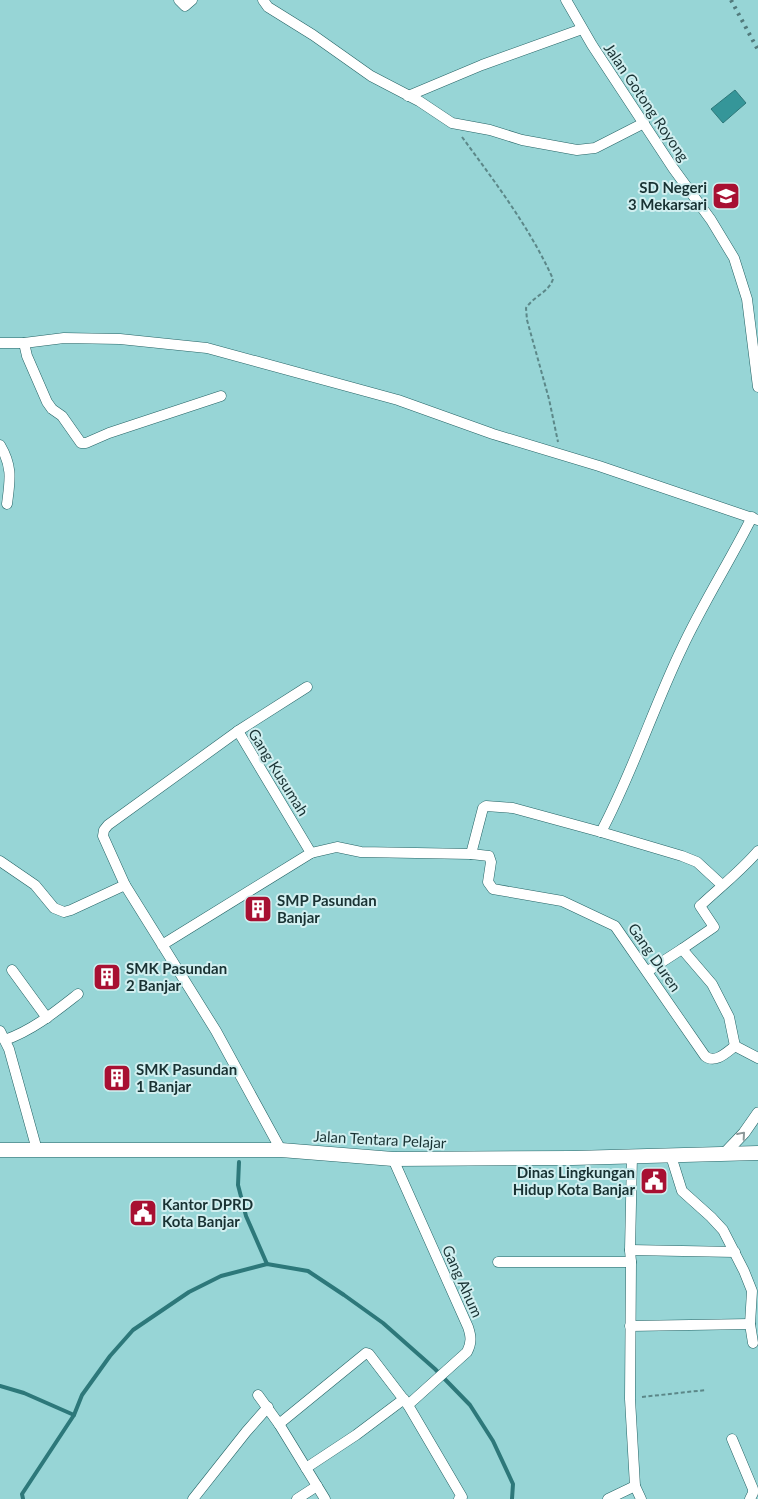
<svg xmlns="http://www.w3.org/2000/svg" width="758" height="1499" viewBox="0 0 758 1499" font-family="Lato,sans-serif">
  <style>
    .water { fill: #359699; stroke: #2d787a }
    .lines { fill: none; stroke-linecap: round; stroke-linejoin: round }
    .stream { stroke: #2d787a; stroke-width: 4 }
    .minor-casing { stroke: #246365; stroke-width: 11 }
    .tertiary-casing { stroke: #246365; stroke-width: 12 }
    .secondary-casing { stroke: #246365; stroke-width: 15 }
    .path { stroke: #5c8889; stroke-width: 2; stroke-dasharray: 4 2.5; stroke-linecap: butt }
    .minor { stroke: #fff; stroke-width: 10 }
    .tertiary { stroke: #fff; stroke-width: 11 }
    .secondary { stroke: #fff; stroke-width: 14 }
    .rail { stroke: #517a7b; stroke-width: 4; stroke-dasharray: 2.5 5; stroke-linecap: butt }
    .oneway { stroke: #8c9899 }
    .labels { text-anchor: middle; dominant-baseline: central; stroke-width: 4; stroke-linejoin: round; paint-order: stroke }
    .street-label { font-size: 15px; fill: #193233; stroke: #d1eff0 }
    .poi-label { font-size: 15px; font-weight: bold; fill: #193233; stroke: #d1eff0; text-anchor: start }
  </style>
  <rect width="100%" height="100%" fill="#97d5d6"/>
  <path class="water" d="M 735,90 L 746,103 L 723,123 L 711,109 Z"/>
  <g class="lines">
    <g class="stream">
      <path d="M 239,1162 L 238,1185 L 246,1216 L 267,1264"/>
      <path d="M 0,1386 L 24,1393 L 74,1415"/>
      <path d="M 23,1499 L 22,1494 L 74,1415 L 82,1395 L 110,1356 L 133,1330 L 189,1292 L 221,1276 L 267,1264 L 308,1271 L 344,1295 L 383,1323 L 435,1369 L 470,1405 L 493,1441 L 513,1484 L 512,1499"/>
    </g>
    <defs>
      <g id="minor">
        <path d="M 179,0 L 185,6 L 192,0"/>
        <path d="M 263,0 L 268,7 L 313,35 L 371,76 L 419,101 L 452,123 L 490,130 L 522,140 L 577,150 L 595,148 L 644,123"/>
        <path d="M 566,0 L 592,45 L 673,168 L 711,220 L 734,258 L 747,299 L 758,387"/>
        <path d="M 408,96 L 482,65 L 582,29"/>
        <path d="M 0,343 L 24,343 L 64,338 L 120,339 L 207,348 L 398,400 L 493,434 L 599,466 L 758,520"/>
        <path d="M 24,343 L 27,356 L 47,402 L 52,409 L 62,416 L 81,443 L 86,443 L 109,433 L 221,396"/>
        <path d="M 0,445 C 13,467 10,480 7,504"/>
        <path d="M 238,731 L 307,687"/>
        <path d="M 601,832 C 633,772 653,708 682,648 C 703,603 730,561 752,517"/>
        <path d="M 311,853 L 337,847 L 361,852 L 471,854 L 489,856 L 491,862 L 488,882 L 493,889 L 562,901 L 615,926 L 705,1056 C 715,1064 726,1053 735,1046 L 758,1058"/>
        <path d="M 471,854 L 483,808 L 486,806 L 513,808 L 601,832 L 682,856 L 697,862 L 722,885"/>
        <path d="M 0,861 L 35,885 L 54,908 L 64,912 L 71,910 L 125,885"/>
        <path d="M 162,945 L 311,853 L 238,731 L 108,825 L 104,830 L 103,836 L 125,885 L 216,1031 L 281,1150"/>
        <path d="M 682,949 L 714,927 L 700,906 C 719,888 741,871 758,851"/>
        <path d="M 12,970 L 47,1018"/>
        <path d="M 648,971 L 682,949 L 712,984 L 729,1017 L 735,1046"/>
        <path d="M 0,1031 L 9,1049 L 37,1150"/>
        <path d="M 5,1040 C 33,1030 55,1012 78,994"/>
        <path d="M 632,1156 L 630,1250 L 631,1262 L 630,1399 L 635,1486 L 641,1499"/>
        <path d="M 671,1156 L 682,1191 L 711,1217 L 723,1230 L 744,1271 L 752,1291 L 750,1324 L 753,1343"/>
        <path d="M 393,1159 L 468,1327 C 471,1336 472,1342 467,1352 L 408,1405 L 462,1497 L 459,1499"/>
        <path d="M 630,1250 L 735,1252"/>
        <path d="M 498,1262 L 631,1262"/>
        <path d="M 630,1326 L 750,1324"/>
        <path d="M 258,1395 L 279,1424 L 325,1499"/>
        <path d="M 279,1424 L 366,1353 L 369,1354 L 408,1405"/>
        <path d="M 732,1439 L 753,1489 L 753,1493 L 750,1499"/>
        <path d="M 306,1468 L 356,1435 L 404,1399"/>
        <path d="M 193,1499 L 246,1432 L 268,1407"/>
        <path d="M 297,1499 L 317,1486"/>
        <path d="M 608,1499 L 635,1486"/>
      </g>
      <path id="tertiary" d="M 724,1154 L 744,1133 L 758,1113"/>
      <path id="secondary" d="M 0,1150 L 281,1150 L 393,1159 L 573,1158 L 758,1153"/>
    </defs>
    <use href="#minor" class="minor-casing"/>
    <use href="#tertiary" class="tertiary-casing"/>
    <use href="#secondary" class="secondary-casing"/>
    <g class="path">
      <path d="M 462,137 C 495,182 530,228 553,279 C 549,292 534,296 526,308 L 527,320 L 549,399 L 558,442"/>
      <path d="M 642,1397 L 706,1390"/>
    </g>
    <use href="#minor" class="minor"/>
    <use href="#tertiary" class="tertiary"/>
    <use href="#secondary" class="secondary"/>
    <path class="rail" d="M 731,0 L 758,50"/>
  </g>
  <defs><path id="oneway-chevron" d="M-2-3.5L2.5 0L-2 3.5" fill="none" stroke-width="1.6" stroke-linecap="round" stroke-linejoin="round" transform="scale(1.25)"/></defs>
  <use class="oneway" href="#oneway-chevron" transform="translate(742 1135) rotate(-49)"/>
  <defs>
    <symbol id="school-square" viewBox="-11 -11 22 22"><rect x="-9" y="-9" width="18" height="18" rx="4" fill="#a81032" stroke="#d1eff0"/><path d="M0-5L7-2L0 1L-7-2ZM-4 1L0 2.5L4 1V4Q0 6-4 4Z" fill="#fff"/></symbol>
    <symbol id="building-square" viewBox="-11 -11 22 22"><rect x="-9" y="-9" width="18" height="18" rx="4" fill="#a81032" stroke="#d1eff0"/><path d="M-4-6H4V6H1V3H-1V6H-4ZM-2.5-4.3h1.7v1.8h-1.7ZM.8-4.3h1.7v1.8H.8ZM-2.5-1h1.7V.8h-1.7ZM.8-1h1.7V.8H.8Z" fill="#fff"/></symbol>
    <symbol id="civic-square" viewBox="-11 -11 22 22"><rect x="-9" y="-9" width="18" height="18" rx="4" fill="#a81032" stroke="#d1eff0"/><path d="M-.6-6.5H3V-4.5H.6V-3L4-1V1h2V6H-6V1h2V-1L-.6-3ZM-1.2 2.5V6h2.4V2.5Z" fill="#fff"/></symbol>
  </defs>
  <g fill-rule="evenodd">
    <use href="#school-square" x="710" y="180" width="32" height="32"/>
    <use href="#building-square" x="242" y="893" width="32" height="32"/>
    <use href="#building-square" x="91" y="961" width="32" height="32"/>
    <use href="#building-square" x="101" y="1062" width="32" height="32"/>
    <use href="#civic-square" x="638" y="1165" width="32" height="32"/>
    <use href="#civic-square" x="127" y="1197" width="32" height="32"/>
  </g>
  <g class="labels">
    <g class="street-label">
      <text transform="translate(647 102) rotate(56)">Jalan Gotong Royong</text>
      <text transform="translate(279 772) rotate(58)">Gang Kusumah</text>
      <text transform="translate(655 957) rotate(55)">Gang Duren</text>
      <text transform="translate(380 1139) rotate(3)">Jalan Tentara Pelajar</text>
      <text transform="translate(463 1281) rotate(66)">Gang Ahum</text>
    </g>
    <g class="poi-label">
      <text x="707" y="187" text-anchor="end">SD Negeri<tspan x="707" dy="17">3 Mekarsari</tspan></text>
      <text x="277" y="900">SMP Pasundan<tspan x="277" dy="17">Banjar</tspan></text>
      <text x="126" y="968">SMK Pasundan<tspan x="126" dy="17">2 Banjar</tspan></text>
      <text x="136" y="1069">SMK Pasundan<tspan x="136" dy="17">1 Banjar</tspan></text>
      <text x="635" y="1172" text-anchor="end">Dinas Lingkungan<tspan x="635" dy="17">Hidup Kota Banjar</tspan></text>
      <text x="162" y="1204">Kantor DPRD<tspan x="162" dy="17">Kota Banjar</tspan></text>
    </g>
  </g>
</svg>
